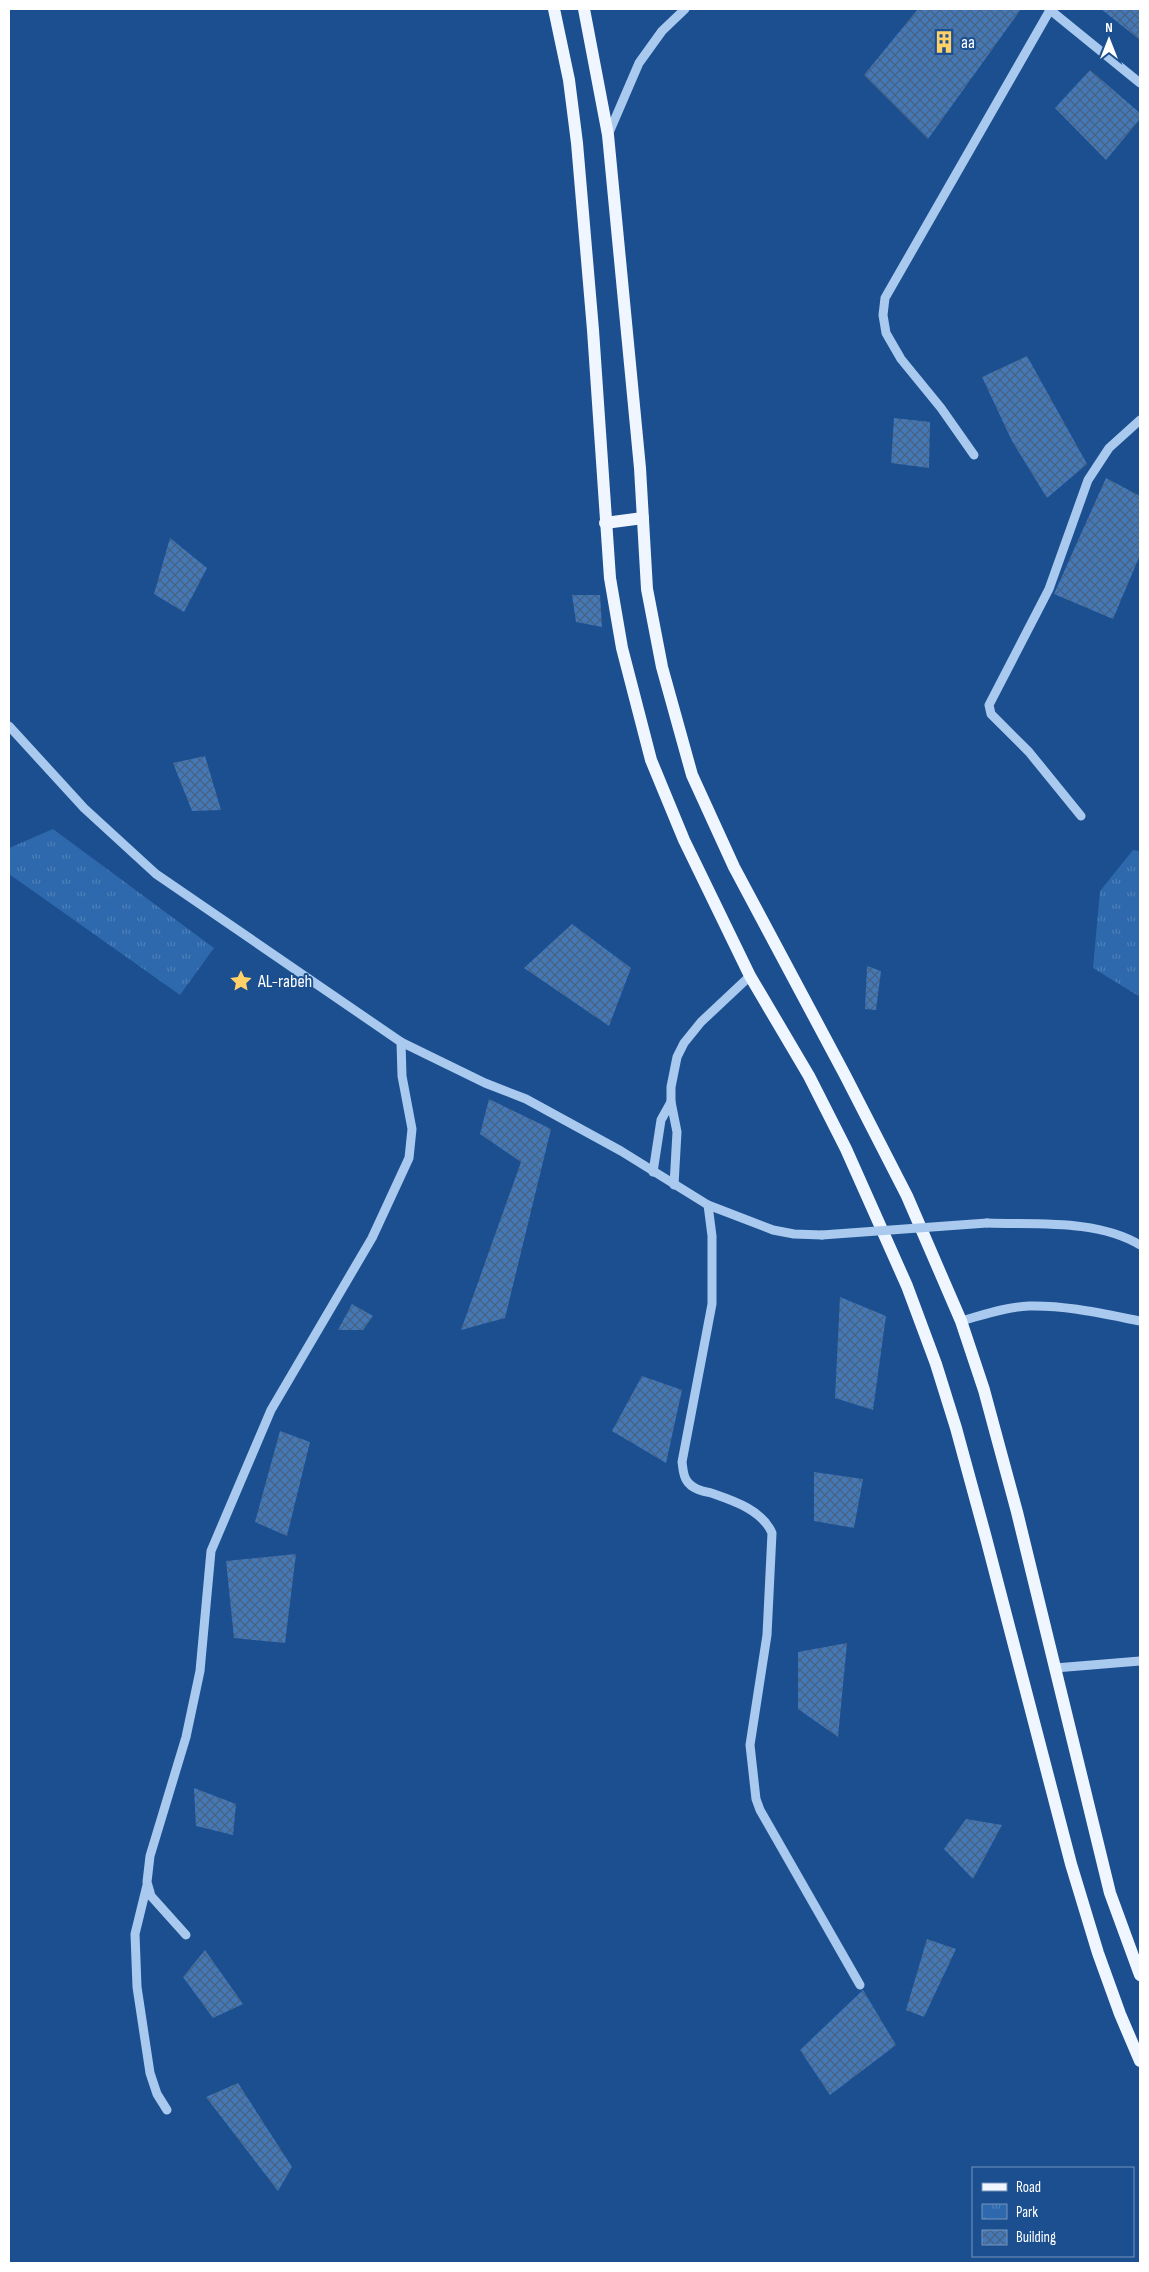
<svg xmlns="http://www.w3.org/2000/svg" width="1149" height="2272" viewBox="0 0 1149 2272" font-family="'Sofia Sans Condensed',sans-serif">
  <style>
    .park { fill: url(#park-tufts) }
    .building { fill: url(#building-cross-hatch) }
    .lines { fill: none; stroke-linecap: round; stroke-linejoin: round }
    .minor { stroke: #a9c9ee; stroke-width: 9 }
    .major { stroke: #f0f6ff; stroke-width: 12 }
    .minor-bridge { stroke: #a9c9ee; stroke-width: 9 }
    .labels { text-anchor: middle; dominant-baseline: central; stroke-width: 4; stroke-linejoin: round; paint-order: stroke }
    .poi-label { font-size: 18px; fill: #fff; stroke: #1b4f8f; text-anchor: start }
  </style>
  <defs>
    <pattern id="park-tufts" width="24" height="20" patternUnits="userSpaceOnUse" patternTransform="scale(1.25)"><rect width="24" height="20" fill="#2e69ad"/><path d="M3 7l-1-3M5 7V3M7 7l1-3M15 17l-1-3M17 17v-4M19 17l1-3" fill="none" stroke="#4d80b9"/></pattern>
    <pattern id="building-cross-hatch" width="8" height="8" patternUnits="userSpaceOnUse" patternTransform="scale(1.25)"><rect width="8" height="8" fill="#4478b7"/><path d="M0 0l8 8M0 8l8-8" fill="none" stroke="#486282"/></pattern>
  </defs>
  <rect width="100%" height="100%" fill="#1b4f8f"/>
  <g class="park">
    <path d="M 53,829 L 214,948 L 180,995 L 9,874 L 9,848 Z"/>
    <path d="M 1133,850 L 1140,851 L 1140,997 L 1093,968 L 1100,891 Z"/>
  </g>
  <g class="building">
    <path d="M 918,9 L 1021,9 L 928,139 L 864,75 Z"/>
    <path d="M 1101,9 L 1140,9 L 1140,40 Z"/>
    <path d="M 1090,70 L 1140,113 L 1140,119 L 1106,160 L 1055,108 Z"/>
    <path d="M 1027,356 L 1087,464 L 1047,498 L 1012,441 L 982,377 Z"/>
    <path d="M 894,418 L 930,422 L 929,468 L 891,463 Z"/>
    <path d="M 1106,478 L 1140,496 L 1140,555 L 1113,619 L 1054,594 Z"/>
    <path d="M 170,538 L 207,568 L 184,612 L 154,594 Z"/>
    <path d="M 572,595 L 600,595 L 602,627 L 576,622 Z"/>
    <path d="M 205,756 L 221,810 L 192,811 L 173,763 Z"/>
    <path d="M 572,924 L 631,968 L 609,1026 L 524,968 Z"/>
    <path d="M 867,966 L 881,971 L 876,1010 L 865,1009 Z"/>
    <path d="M 489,1099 L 551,1129 L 505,1318 L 461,1330 L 521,1162 L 480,1134 Z"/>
    <path d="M 840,1297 L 886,1316 L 873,1410 L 835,1398 Z"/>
    <path d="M 352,1304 L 373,1316 L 363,1330 L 338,1330 Z"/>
    <path d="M 642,1376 L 682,1390 L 666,1463 L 612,1431 Z"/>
    <path d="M 280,1431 L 310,1442 L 287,1536 L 255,1522 Z"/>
    <path d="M 814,1472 L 863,1479 L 854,1528 L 814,1521 Z"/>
    <path d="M 296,1554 L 285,1643 L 234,1638 L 226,1561 Z"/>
    <path d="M 847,1643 L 838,1737 L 798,1709 L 798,1652 Z"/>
    <path d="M 194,1788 L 236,1804 L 233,1835 L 196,1826 Z"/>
    <path d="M 966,1819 L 1002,1825 L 973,1879 L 944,1849 Z"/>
    <path d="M 927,1939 L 956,1949 L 924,2017 L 906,2010 Z"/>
    <path d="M 205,1950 L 243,2004 L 213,2018 L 183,1977 Z"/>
    <path d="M 863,1990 L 896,2045 L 830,2095 L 800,2050 Z"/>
    <path d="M 238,2083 L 292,2167 L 278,2191 L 206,2097 Z"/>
  </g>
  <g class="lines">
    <g class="minor">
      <path d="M 1049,9 L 1140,83"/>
      <path d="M 608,135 L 639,63 L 662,31 L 685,9"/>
      <path d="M 974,455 L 941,408 L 901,359 L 886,333 L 883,315 L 885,298 L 1050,10"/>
      <path d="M 9,726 L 84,808 L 156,874 L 401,1042 L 485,1083 L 526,1099 L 621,1151 L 708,1205 L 773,1230 L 794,1234 L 822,1235"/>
      <path d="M 1081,816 L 1029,752 L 991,714 L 989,705 L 1049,589 L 1088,480 L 1109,448 L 1140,420"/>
      <path d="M 653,1172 L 661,1120 L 671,1102"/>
      <path d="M 674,1185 L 677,1132 L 671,1102 L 671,1087 L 677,1057 L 684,1043 L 701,1022 L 750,976"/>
      <path d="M 708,1205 L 712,1236 L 712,1304 L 682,1462 C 683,1468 683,1476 687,1481 C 692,1489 703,1491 711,1493 C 734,1501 762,1510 772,1533 L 767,1635 L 750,1745 L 756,1799 L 760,1810 L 860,1985"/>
      <path d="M 987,1223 C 1036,1225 1097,1219 1140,1245"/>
      <path d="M 961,1321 C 983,1315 1006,1307 1029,1306 C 1066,1305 1104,1314 1140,1321"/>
      <path d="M 1055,1668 L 1140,1661"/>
      <path d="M 147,1885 L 135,1934 L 137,1987 L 150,2073 L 157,2094 L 167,2110"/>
      <path d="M 186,1935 L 151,1896 L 147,1882 L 150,1856 L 186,1737 L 200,1671 L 211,1551 L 271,1410 L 372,1238 L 409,1158 L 412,1129 L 402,1076 L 401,1042"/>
    </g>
    <g class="major">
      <path d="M 554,9 L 569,80 L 577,143 L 593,330 L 610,578 L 622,648 L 651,760 L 684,840 L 750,976 L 809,1076 L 846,1149 L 907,1286 L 936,1364 L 956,1428 L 986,1538 L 1071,1864 L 1098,1953 L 1120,2014 L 1140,2061"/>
      <path d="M 584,9 L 608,135 L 640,468 L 647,589 L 662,667 L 692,775 L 734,867 L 845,1075 L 907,1196 L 961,1321 L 984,1390 L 1017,1512 L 1110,1893 L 1140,1975"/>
      <path d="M 605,523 L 643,518"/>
    </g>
    <path class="minor-bridge" d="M 822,1235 L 987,1223"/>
  </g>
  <defs>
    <symbol id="building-bare" viewBox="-9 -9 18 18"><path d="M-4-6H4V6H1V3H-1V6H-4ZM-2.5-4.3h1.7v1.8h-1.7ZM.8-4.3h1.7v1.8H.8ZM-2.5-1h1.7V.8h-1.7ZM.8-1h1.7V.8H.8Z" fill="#ffd166" stroke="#1b4f8f" stroke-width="2.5" paint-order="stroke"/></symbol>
    <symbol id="sight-bare" viewBox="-9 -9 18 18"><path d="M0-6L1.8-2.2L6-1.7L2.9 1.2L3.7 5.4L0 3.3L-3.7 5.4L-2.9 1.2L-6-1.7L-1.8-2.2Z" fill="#ffd166" stroke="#1b4f8f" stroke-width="2.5" paint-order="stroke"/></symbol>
  </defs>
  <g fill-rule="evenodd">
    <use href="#building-bare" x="928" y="26" width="32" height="32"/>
    <use href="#sight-bare" x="225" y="965" width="32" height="32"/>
  </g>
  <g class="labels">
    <g class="poi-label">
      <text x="961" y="42">aa</text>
      <text x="258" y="981">AL-rabeh</text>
    </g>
  </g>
  <rect width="1149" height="2272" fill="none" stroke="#ffffff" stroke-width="20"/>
  <rect x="972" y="2167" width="162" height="90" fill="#1b4f8f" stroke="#7695bc"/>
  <rect x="982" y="2183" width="25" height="8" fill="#f0f6ff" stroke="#7695bc"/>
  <text x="1016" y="2192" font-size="15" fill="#ffffff">Road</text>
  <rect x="982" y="2204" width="25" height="15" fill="url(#park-tufts)" stroke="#7695bc"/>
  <text x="1016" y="2217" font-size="15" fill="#ffffff">Park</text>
  <rect x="982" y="2230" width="25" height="15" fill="url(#building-cross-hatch)" stroke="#7695bc"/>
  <text x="1016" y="2242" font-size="15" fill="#ffffff">Building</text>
  <g transform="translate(1109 40)" stroke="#1b4f8f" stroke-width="4" paint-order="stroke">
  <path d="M0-4L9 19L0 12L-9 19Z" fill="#ffffff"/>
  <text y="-8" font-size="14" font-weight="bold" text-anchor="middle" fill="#ffffff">N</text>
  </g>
</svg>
